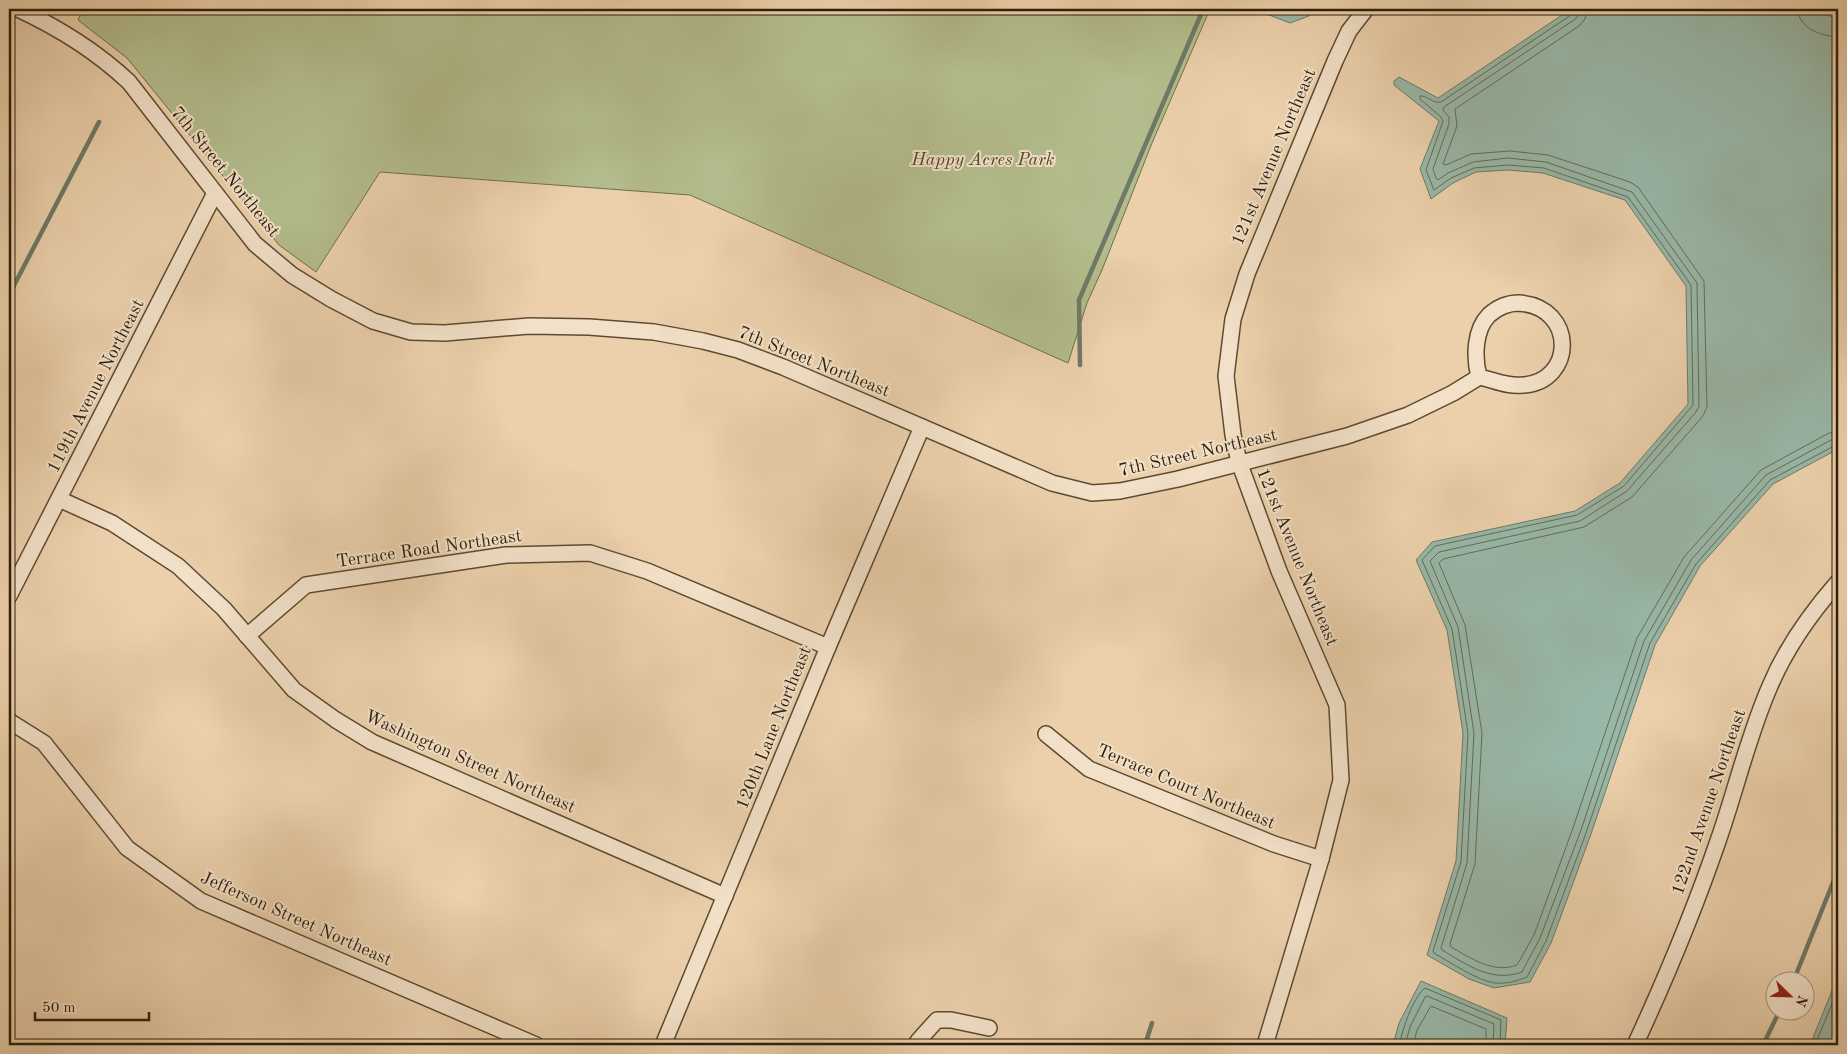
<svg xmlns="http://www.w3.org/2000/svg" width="1847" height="1054" viewBox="0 0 1847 1054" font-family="'Old Standard TT',serif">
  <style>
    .green { fill: #b3bc8c; stroke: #706e4a }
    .water { fill: #98b7a7; stroke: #6e7a67 }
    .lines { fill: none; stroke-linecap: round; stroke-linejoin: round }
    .shore { stroke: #636b58; stroke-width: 1 }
    .stream { stroke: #6e7a67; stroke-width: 4.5 }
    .minor-casing { stroke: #5d4b31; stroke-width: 18 }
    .minor { stroke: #f2e0c8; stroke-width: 15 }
    .labels { text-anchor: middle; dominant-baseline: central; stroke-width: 4; stroke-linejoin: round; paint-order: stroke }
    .street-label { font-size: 18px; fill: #2e1f08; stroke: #f2e0c8 }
    .park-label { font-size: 18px; font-style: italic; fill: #4f4629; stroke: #f2e0c8 }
  </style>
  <rect width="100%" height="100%" fill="#ebd0ab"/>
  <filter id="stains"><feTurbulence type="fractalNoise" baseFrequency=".004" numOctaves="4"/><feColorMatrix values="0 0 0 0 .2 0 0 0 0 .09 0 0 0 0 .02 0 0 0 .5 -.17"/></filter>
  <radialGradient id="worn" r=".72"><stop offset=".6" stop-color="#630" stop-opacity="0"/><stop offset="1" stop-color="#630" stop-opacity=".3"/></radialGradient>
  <path class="green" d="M 83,9 L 1210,9 L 1152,143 L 1102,270 L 1087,303 L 1068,363 L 690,195 L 380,172 L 316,272 L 279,245 L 127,58 L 78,20 Z"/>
  <g class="water">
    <path d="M 1259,9 L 1314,9 L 1309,16 L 1290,23 L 1264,13 Z"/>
    <path d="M 1571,9 L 1810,9 L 1838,19 L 1838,449 L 1773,484 L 1700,566 L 1655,645 L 1591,834 L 1551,943 L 1530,982 L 1494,988 L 1469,979 L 1427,955 L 1456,861 L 1463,733 L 1447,630 L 1416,560 L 1432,542 L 1575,511 L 1620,483 L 1688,404 L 1686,286 L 1625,200 L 1543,173 L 1508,170 L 1476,172 L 1453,183 L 1431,199 L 1420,169 L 1439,121 L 1394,85 L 1394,81 L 1399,77 L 1438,98 Z"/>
    <path d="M 1838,976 L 1838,1045 L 1810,1045 Z"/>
    <path d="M 1421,981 L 1507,1018 L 1505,1045 L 1393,1045 L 1399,1023 Z"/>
  </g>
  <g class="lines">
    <g class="shore">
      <path d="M 1573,9 L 1571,15 L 1441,102 C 1433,104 1427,95 1420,96 L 1420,99 L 1441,117 L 1443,121 L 1426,170 L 1434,190 L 1451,178 L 1474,168 L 1508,165 L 1544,168 L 1628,197 L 1691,285 L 1693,405 L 1624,486 L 1577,515 L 1435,546 L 1422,560 L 1452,629 L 1468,733 L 1461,862 L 1433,951 L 1434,953 C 1450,962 1478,981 1495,983 C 1505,984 1518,981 1527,977 L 1546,941 L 1586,833 L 1650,643 L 1696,564 L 1770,480 L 1834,446 L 1838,445"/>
      <path d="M 1579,9 L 1578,16 L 1574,20 L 1444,107 L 1443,110 L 1449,117 L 1449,124 L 1433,169 L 1436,178 L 1438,180 L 1448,173 L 1473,162 L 1508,158 L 1546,162 L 1632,192 L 1697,283 L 1699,406 L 1696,412 L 1627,491 L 1580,521 L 1439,552 L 1430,561 L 1458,627 L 1474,733 L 1467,863 L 1441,948 L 1442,950 C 1467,965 1492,983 1522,972 L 1540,938 L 1581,830 L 1644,641 L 1691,560 L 1766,475 L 1831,440 L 1838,439"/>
      <path d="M 1587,9 L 1585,19 L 1579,26 L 1455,109 L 1457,126 L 1443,164 L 1446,165 L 1471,154 L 1510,151 L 1548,155 L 1630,182 L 1638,187 L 1704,281 L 1707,407 L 1703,416 L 1632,497 L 1584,527 L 1443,559 L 1439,563 L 1465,625 L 1482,733 L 1475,864 L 1450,944 L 1451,947 C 1471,958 1493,974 1517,965 L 1534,935 L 1573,828 L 1637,638 L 1684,557 L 1761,470 L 1829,433 L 1838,432"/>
      <path d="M 1798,9 C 1798,28 1821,36 1838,37"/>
      <path d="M 1399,1045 C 1403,1029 1412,999 1425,988 L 1501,1020 L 1500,1045"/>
      <path d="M 1405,1045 L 1410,1027 L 1425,997 L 1427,996 L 1494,1024 L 1493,1045"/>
      <path d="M 1413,1045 L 1417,1030 L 1431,1006 L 1486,1029 L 1486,1045"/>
      <path d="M 1815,1045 L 1838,989"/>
    </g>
    <g class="stream">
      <path d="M 9,295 L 99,122"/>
      <path d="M 1080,365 L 1079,300 L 1202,12"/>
      <path d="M 1793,982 L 1838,870"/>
      <path d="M 1145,1045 L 1152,1023"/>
      <path d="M 1763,1045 L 1779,1012"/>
    </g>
    <defs>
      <g id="minor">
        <path d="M 18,9 C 59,28 96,51 129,82 L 255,244 L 292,275 L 331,299 L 373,321 L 411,332 L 445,333 L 529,326 L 589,327 L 654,332 L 703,341 L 738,350 L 783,367 L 1052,483 L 1092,493 L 1120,491 L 1178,479 L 1347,436 L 1408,415 L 1453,393 L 1479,377 C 1494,380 1508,387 1523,385 C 1575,382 1577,307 1519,303 C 1507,303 1498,307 1489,315 C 1474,330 1474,358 1479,377"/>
        <path d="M 59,499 L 112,523 L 178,566 L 224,609 L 294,690 L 336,720 L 372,742 L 725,896"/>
        <path d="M 9,596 L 215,193"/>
        <path d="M 247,636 L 306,585 L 506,555 L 590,553 L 647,571 L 828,647"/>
        <path d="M 9,721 L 44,743 L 127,848 L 201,901 L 536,1045"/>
        <path d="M 1046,734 L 1089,769 L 1274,844 L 1321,859"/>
        <path d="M 663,1045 L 828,647 L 922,427"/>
        <path d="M 916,1045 L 918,1041 L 937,1020 L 951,1020 L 989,1028"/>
        <path d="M 1265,1045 L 1321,859 L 1341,780 L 1337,705 L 1279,571 L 1239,462 L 1233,435 L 1226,376 L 1233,319 L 1247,274 L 1335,61 L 1349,31 L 1366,9"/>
        <path d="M 1635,1045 C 1666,978 1694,911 1718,841 C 1736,790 1748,736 1770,686 C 1786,648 1810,614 1838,582"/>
      </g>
    </defs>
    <use href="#minor" class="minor-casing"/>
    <use href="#minor" class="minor"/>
  </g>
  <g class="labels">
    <g class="street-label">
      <text transform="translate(1274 157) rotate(-67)">121st Avenue Northeast</text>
      <text transform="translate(225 172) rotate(51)">7th Street Northeast</text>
      <text transform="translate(814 362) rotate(22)">7th Street Northeast</text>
      <text transform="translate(96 386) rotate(-63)">119th Avenue Northeast</text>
      <text transform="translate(1198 453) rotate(-13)">7th Street Northeast</text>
      <text transform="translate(429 549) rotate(-8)">Terrace Road Northeast</text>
      <text transform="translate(1297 557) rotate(68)">121st Avenue Northeast</text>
      <text transform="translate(774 728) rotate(-68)">120th Lane Northeast</text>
      <text transform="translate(470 762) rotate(24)">Washington Street Northeast</text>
      <text transform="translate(1186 787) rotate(23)">Terrace Court Northeast</text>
      <text transform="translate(1709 802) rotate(-71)">122nd Avenue Northeast</text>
      <text transform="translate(296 919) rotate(24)">Jefferson Street Northeast</text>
    </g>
    <g class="park-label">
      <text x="983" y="160">Happy Acres Park</text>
    </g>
  </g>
  <rect width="1847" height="1054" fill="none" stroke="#ebd0ab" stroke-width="30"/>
  <rect x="10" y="10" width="1827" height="1034" fill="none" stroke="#2e1f08" stroke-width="2.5"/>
  <rect x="15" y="15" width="1817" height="1024" fill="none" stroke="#2e1f08"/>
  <g transform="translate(1790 996) rotate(113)"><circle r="24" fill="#f2e0c8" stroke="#a4937b"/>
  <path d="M0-4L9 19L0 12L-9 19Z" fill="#8f2418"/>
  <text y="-8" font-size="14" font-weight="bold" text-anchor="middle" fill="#2e1f08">N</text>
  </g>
  <path d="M35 1012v8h114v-8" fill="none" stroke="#2e1f08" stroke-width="2.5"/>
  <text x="42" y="1012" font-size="15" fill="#2e1f08" stroke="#f2e0c8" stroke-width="4" paint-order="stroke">50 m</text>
  <rect width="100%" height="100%" filter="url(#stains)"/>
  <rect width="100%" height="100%" fill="url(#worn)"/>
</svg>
